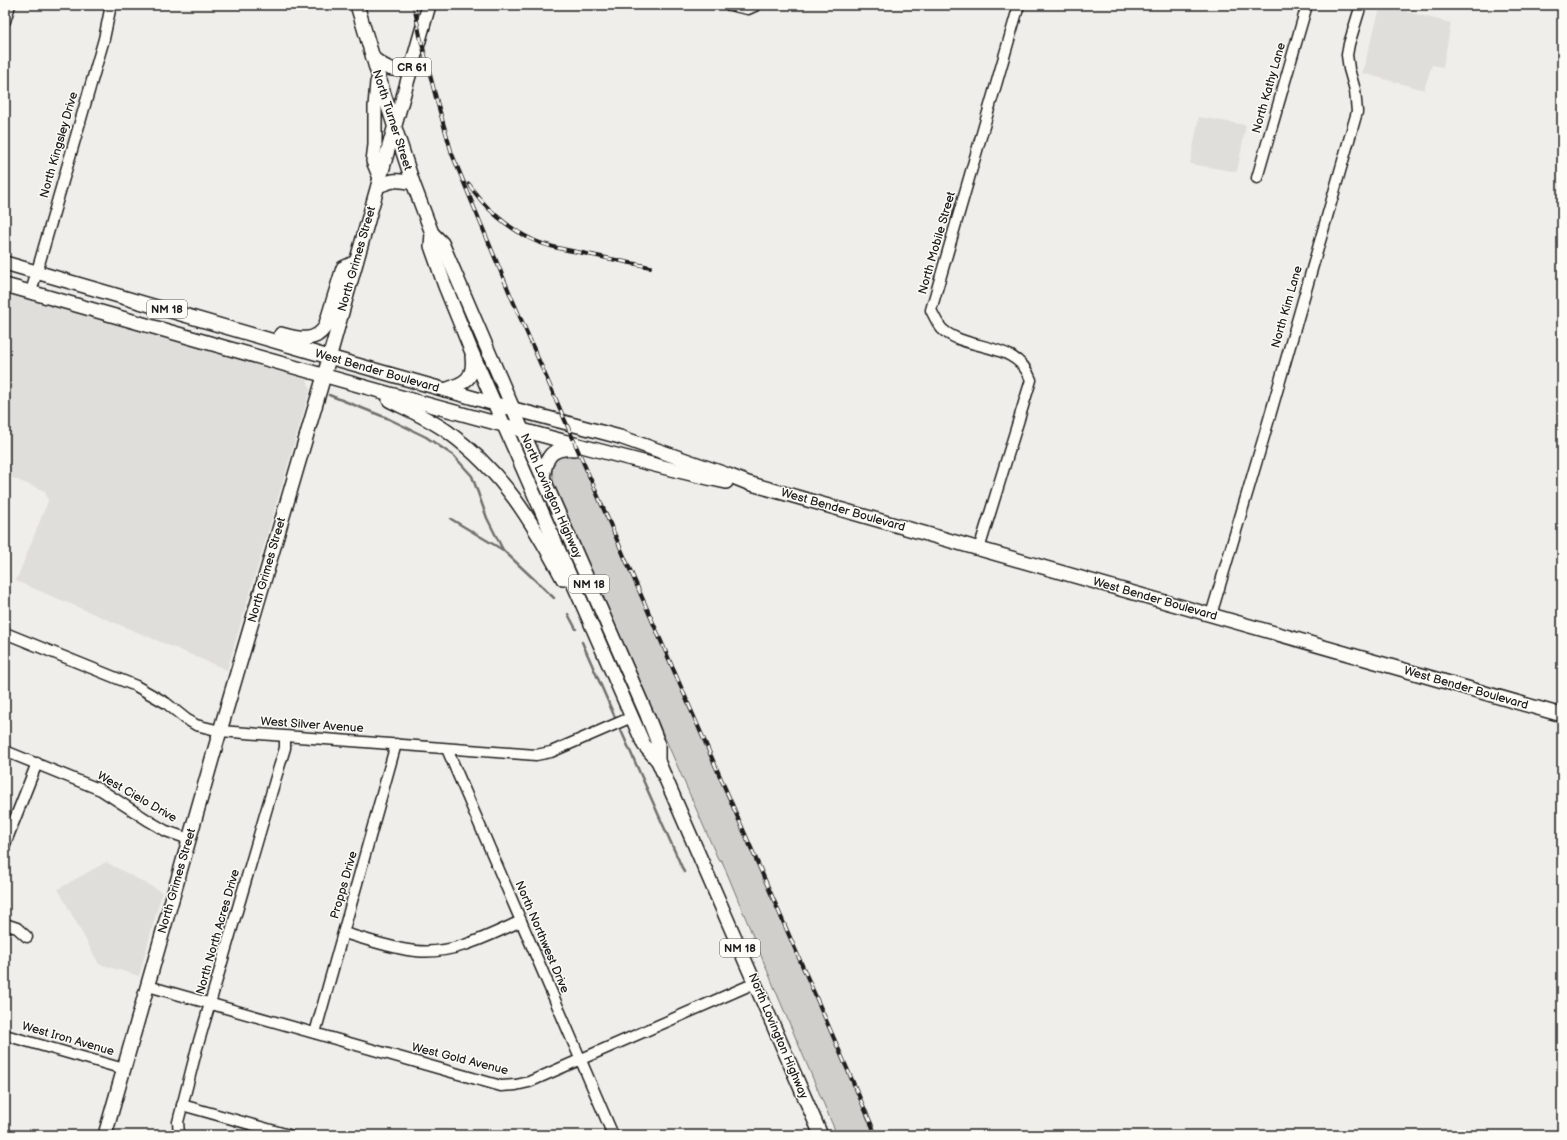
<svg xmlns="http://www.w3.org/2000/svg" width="1567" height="1140" viewBox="0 0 1567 1140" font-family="'Balsamiq Sans',sans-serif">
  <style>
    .built { fill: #e0deda }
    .green { fill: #d0cfcc; stroke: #767674 }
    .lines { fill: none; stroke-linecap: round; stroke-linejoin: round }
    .stream { stroke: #706f6d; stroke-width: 2.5 }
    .minor-casing { stroke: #1c1c1c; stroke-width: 13 }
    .major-casing { stroke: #1c1c1c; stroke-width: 16 }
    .minor { stroke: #fdfcf7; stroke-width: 10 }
    .major { stroke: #fdfcf7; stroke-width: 13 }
    .rail-casing { stroke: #1c1c1c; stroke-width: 4 }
    .rail { stroke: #fdfcf7; stroke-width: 2.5; stroke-dasharray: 8; stroke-linecap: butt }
    .labels { text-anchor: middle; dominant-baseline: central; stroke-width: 3; stroke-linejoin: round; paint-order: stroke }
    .shield { fill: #fdfcf7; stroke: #605f5e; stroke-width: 1 }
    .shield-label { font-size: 11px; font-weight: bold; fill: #1c1c1c }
    .street-label { font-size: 12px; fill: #1c1c1c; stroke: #fdfcf7 }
  </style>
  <rect width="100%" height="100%" fill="#f0eeea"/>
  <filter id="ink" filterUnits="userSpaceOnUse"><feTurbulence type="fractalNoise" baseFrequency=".025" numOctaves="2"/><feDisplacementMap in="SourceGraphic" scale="8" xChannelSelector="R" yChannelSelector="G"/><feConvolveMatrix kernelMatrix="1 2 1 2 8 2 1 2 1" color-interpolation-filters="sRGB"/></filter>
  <g filter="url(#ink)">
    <g class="built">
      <path d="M 1381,5 L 1451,23 L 1443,67 L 1432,65 L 1424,90 L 1362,73 Z"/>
      <path d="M 1199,117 L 1246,125 L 1237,172 L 1190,164 Z"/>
      <path d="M 5,293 L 307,379 L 310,390 L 227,670 L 16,581 L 48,501 L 45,491 L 5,475 Z"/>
      <path d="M 106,862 L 162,892 L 139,976 L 99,964 L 58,889 Z"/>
    </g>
    <path class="green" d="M 578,453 L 875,1135 L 837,1135 L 777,994 L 722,861 L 718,859 L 554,484 C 552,472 550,464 558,454 Z"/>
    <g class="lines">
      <g class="stream">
        <path d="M 329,395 L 387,418 L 426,437 L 454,456 L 472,476 L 487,518 L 503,550"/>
        <path d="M 451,519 L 503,550 L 554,598"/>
        <path d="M 568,614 L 576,629"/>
        <path d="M 582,642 L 617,722"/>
        <path d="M 619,726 L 684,872"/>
      </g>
      <defs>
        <g id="minor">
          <path d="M 729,5 L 748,9 L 757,5"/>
          <path d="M 5,21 L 10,5"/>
          <path d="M 1257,178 L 1307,5"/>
          <path d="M 31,292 L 104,39 L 111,5"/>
          <path d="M 979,549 L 1031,380 C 1017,340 967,352 942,329 C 937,323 934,316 931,310 L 1019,5"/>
          <path d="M 1211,615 L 1263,440 L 1357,112 L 1355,90 L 1349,69 L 1347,55 L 1349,44 L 1361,5"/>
          <path d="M 5,633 L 136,686 L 166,703 L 186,719 L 196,725 L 220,731 L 536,755 L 551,752 L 632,717"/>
          <path d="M 447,749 L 613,1135"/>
          <path d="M 5,751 L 101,790 L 149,821 L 166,831 L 189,839"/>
          <path d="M 5,844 L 37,763"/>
          <path d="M 5,924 L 17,928 L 27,937"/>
          <path d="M 344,933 C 366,939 393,949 416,951 C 453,955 488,936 521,921"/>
          <path d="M 148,986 L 501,1086 L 516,1085 L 529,1082 L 755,983"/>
          <path d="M 315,1033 L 396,744"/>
          <path d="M 5,1035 L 124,1069"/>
          <path d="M 182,1105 L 289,1135"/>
          <path d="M 179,1135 L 178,1122 L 197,1048 L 276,777 L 285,748 L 285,737"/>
        </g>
        <g id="major">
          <path d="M 357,5 L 383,91 L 413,183 L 432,233 L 442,243 L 526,439 L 647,715 L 658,743 L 658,761"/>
          <path d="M 373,58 C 388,70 394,73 412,64"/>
          <path d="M 377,82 L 375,107 L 375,145 L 373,161 L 380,178"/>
          <path d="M 378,186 C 393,180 397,179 413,183"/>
          <path d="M 432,233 L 431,246 L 445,286 L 471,350 L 644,745 L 658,761 L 821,1135"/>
          <path d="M 5,263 L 329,357 L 495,404 L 620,437 L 728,475 L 748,483 L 1562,715"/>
          <path d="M 5,285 C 177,333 349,384 522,430 C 590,448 657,467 726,482"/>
          <path d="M 281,334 C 297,338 314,344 325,327 L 343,268 L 356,262"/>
          <path d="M 445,390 C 465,383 475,379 472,356"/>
          <path d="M 389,400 C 409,410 430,419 448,432 C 503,472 532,521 563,579"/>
          <path d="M 543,478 C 546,456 551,447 575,449"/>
          <path d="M 105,1135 L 220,731 L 324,376 L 429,5"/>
        </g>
      </defs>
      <use href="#minor" class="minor-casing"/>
      <use href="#major" class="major-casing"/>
      <use href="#minor" class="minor"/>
      <use href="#major" class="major"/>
      <defs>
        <g id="rail">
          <path d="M 414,5 L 420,36 L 436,98 L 452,154 L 510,294 L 876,1135"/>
          <path d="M 469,184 C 483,207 508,228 533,240 C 549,247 566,250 583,253 C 605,258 627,262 650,267"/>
        </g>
      </defs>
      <use href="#rail" class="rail-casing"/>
      <use href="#rail" class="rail"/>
    </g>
  </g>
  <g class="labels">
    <g class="shield">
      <rect x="393" y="58" width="38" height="18" rx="3"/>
      <rect x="147" y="300" width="40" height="18" rx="3"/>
      <rect x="569" y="575" width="40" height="18" rx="3"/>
      <rect x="720" y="939" width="40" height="18" rx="3"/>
    </g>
    <g class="shield-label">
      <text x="412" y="67">CR 61</text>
      <text x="167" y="309">NM 18</text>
      <text x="589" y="584">NM 18</text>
      <text x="740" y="948">NM 18</text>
    </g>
    <g class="street-label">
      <text transform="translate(1269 88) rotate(-74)">North Kathy Lane</text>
      <text transform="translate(392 120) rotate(72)">North Turner Street</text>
      <text transform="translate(59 145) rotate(-74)">North Kingsley Drive</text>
      <text transform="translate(937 243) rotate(-74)">North Mobile Street</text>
      <text transform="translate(357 259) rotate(-74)">North Grimes Street</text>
      <text transform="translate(1287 307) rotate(-74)">North Kim Lane</text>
      <text transform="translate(377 371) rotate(16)">West Bender Boulevard</text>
      <text transform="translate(551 496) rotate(66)">North Lovington Highway</text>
      <text transform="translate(843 510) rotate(16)">West Bender Boulevard</text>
      <text transform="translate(267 570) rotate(-74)">North Grimes Street</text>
      <text transform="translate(1155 599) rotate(16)">West Bender Boulevard</text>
      <text transform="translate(1466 688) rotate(16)">West Bender Boulevard</text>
      <text transform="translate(312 725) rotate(4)">West Silver Avenue</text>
      <text transform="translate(137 797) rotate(30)">West Cielo Drive</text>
      <text transform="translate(177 881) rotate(-74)">North Grimes Street</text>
      <text transform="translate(344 885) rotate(-74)">Propps Drive</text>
      <text transform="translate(218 932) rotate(-74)">North North Acres Drive</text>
      <text transform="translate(542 937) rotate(67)">North Northwest Drive</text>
      <text transform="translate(778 1036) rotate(67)">North Lovington Highway</text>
      <text transform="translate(68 1039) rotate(16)">West Iron Avenue</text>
      <text transform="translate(460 1059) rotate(14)">West Gold Avenue</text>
    </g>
  </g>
  <rect width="1567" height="1140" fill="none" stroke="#fdfcf7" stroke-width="20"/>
  <rect x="10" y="10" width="1547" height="1120" fill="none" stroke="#1c1c1c" stroke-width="1.5" filter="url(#ink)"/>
</svg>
